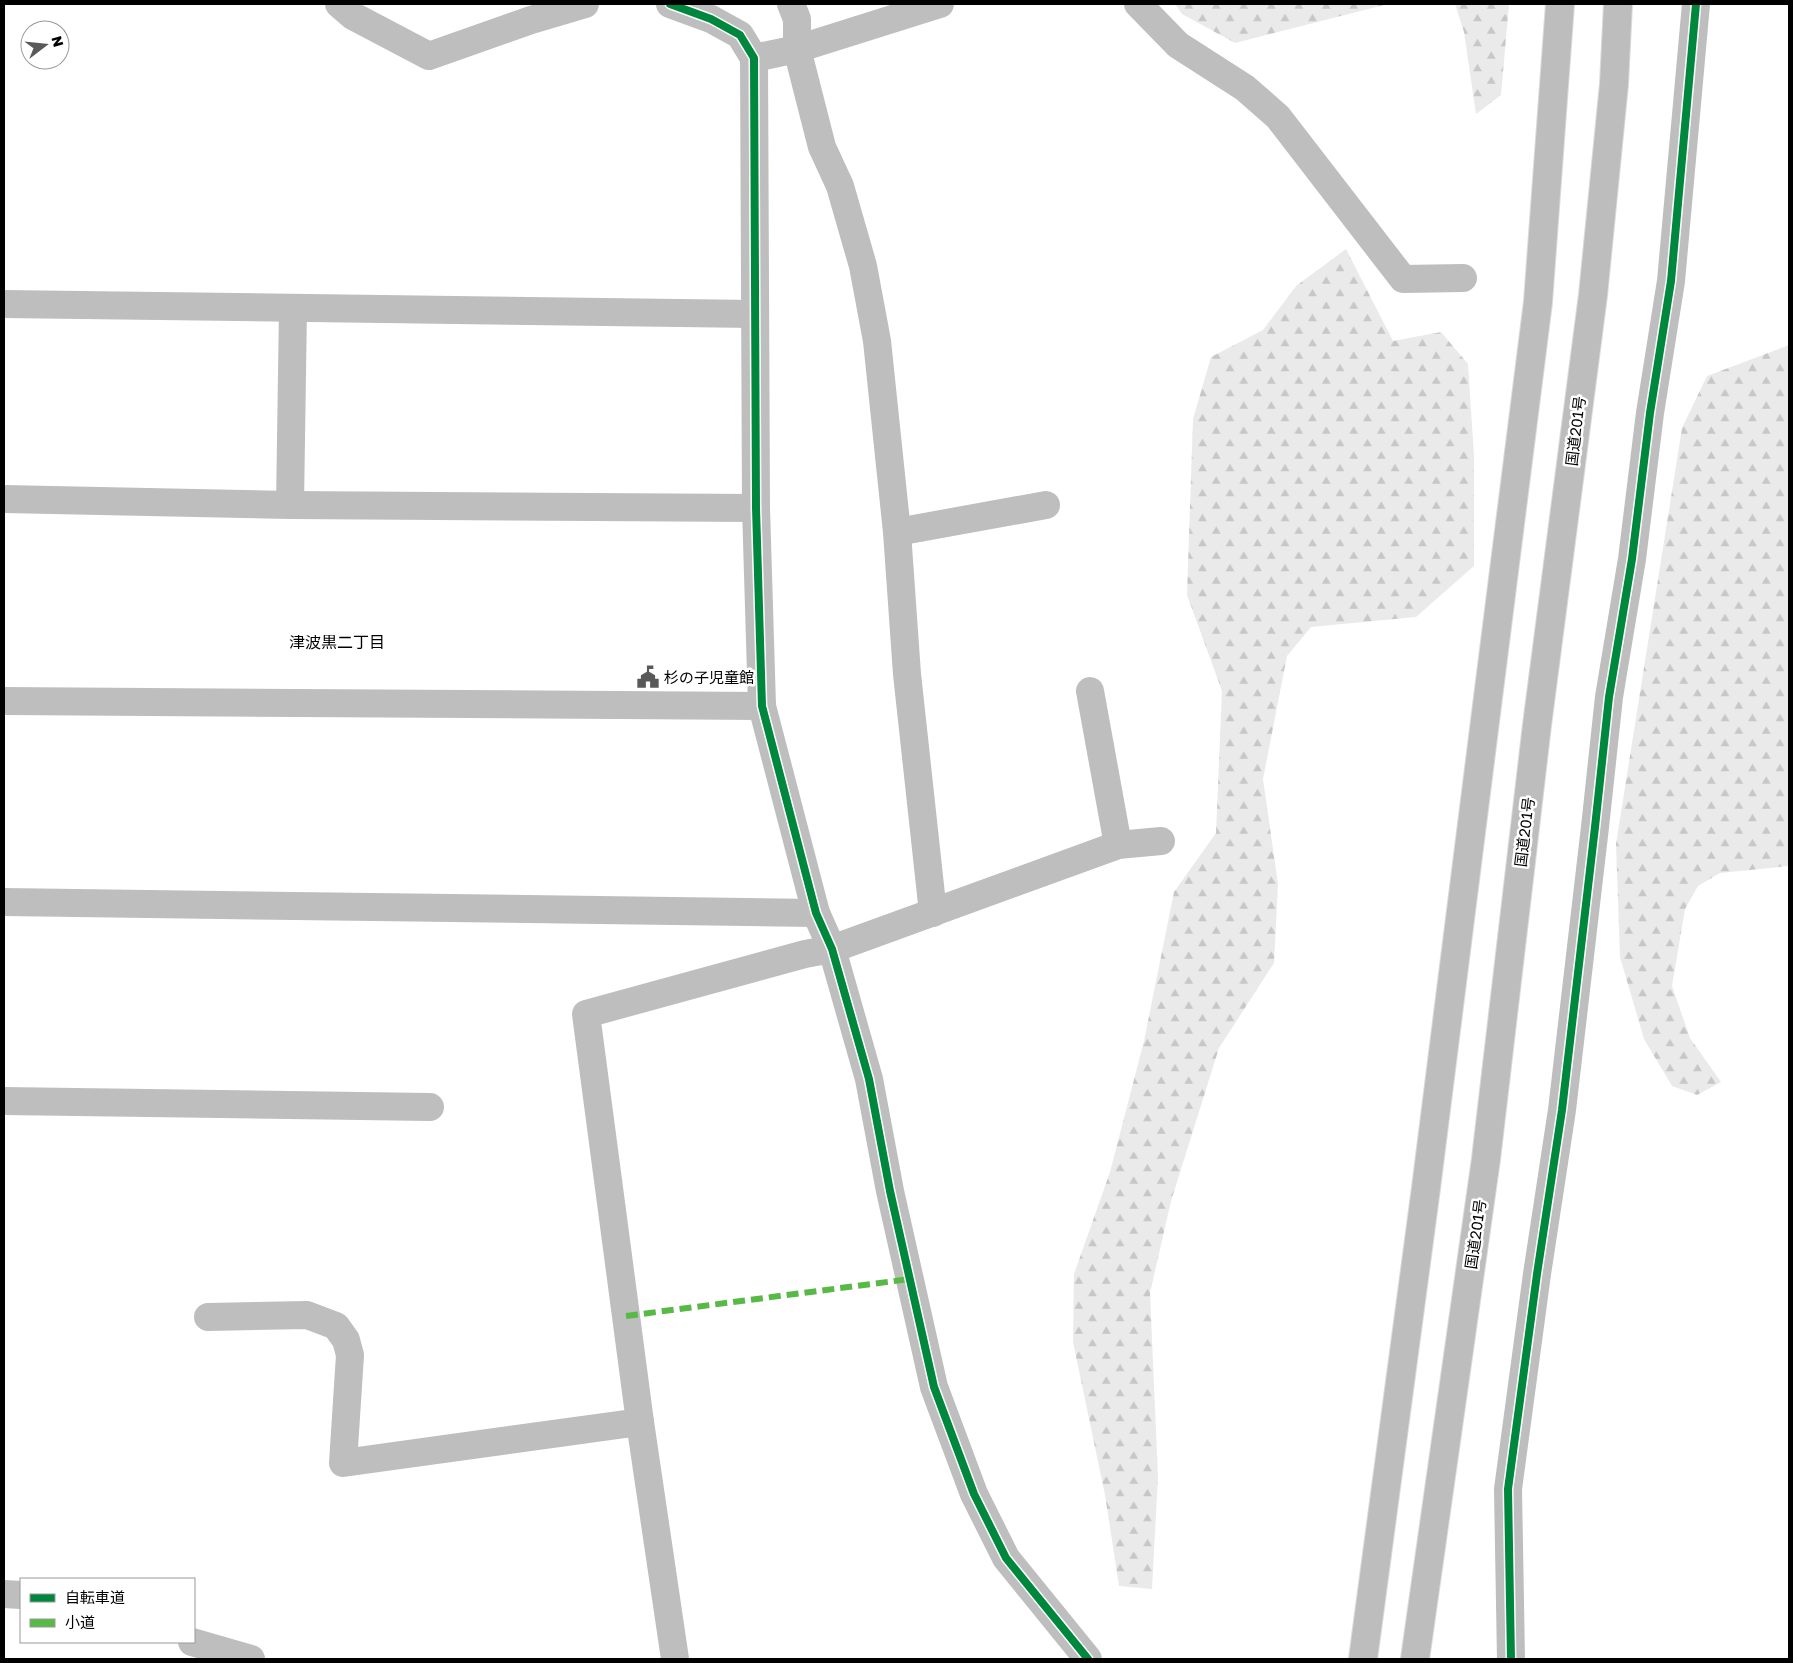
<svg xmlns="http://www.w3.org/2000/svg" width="1793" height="1663" viewBox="0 0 1793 1663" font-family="'Golos Text','Noto Sans JP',sans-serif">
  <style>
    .forest { fill: url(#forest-firs) }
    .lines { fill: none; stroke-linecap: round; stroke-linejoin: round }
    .highway-casing { stroke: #dbdbdb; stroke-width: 30 }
    .minor { stroke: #bebebe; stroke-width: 28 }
    .highway { stroke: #bdbdbd; stroke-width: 28 }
    .quiet { stroke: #58b947; stroke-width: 6; stroke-dasharray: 12 6; stroke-linecap: butt }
    .cycleway-casing { stroke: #fff; stroke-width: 11 }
    .cycleway { stroke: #00873e; stroke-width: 8 }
    .labels { text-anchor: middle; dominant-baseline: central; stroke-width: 5; stroke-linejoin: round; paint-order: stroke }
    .street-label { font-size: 15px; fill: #000; stroke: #fff }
    .poi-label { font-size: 15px; fill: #000; stroke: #fff; text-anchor: start }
    .neighbourhood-label { font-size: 16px; fill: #000; stroke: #fff }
  </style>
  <defs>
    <pattern id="forest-firs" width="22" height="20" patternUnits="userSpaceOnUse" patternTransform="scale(1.25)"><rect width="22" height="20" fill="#eaeaea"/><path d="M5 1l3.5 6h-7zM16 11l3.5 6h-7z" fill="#c7c7c7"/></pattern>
  </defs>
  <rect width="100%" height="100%" fill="#fff"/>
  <g class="forest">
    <path d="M 1175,4 L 1388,4 L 1235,43 L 1182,14 Z"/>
    <path d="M 1455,4 L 1509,4 L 1501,95 L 1476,114 L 1464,32 Z"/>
    <path d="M 1346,249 L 1393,341 L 1441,332 L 1468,364 L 1474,456 L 1474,566 L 1416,617 L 1311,627 L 1287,656 L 1263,779 L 1278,884 L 1274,963 L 1219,1048 L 1171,1201 L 1150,1293 L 1158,1477 L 1152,1589 L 1119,1586 L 1105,1495 L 1073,1342 L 1074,1274 L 1110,1172 L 1144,1041 L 1174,892 L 1216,833 L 1222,691 L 1187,595 L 1193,419 L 1211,357 L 1263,330 L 1296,286 Z"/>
    <path d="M 1789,345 L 1789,866 L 1720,873 L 1698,886 L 1685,909 L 1672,986 L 1690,1038 L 1721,1082 L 1697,1095 L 1672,1086 L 1644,1039 L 1620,957 L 1616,844 L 1682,428 L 1707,376 Z"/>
  </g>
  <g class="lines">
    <defs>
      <g id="highway">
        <path d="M 1363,1659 L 1426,1188 L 1538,302 L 1560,4"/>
        <path d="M 1415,1659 L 1486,1159 L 1537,725 L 1593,295 L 1614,84 L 1618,4"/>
      </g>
    </defs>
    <use href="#highway" class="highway-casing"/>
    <g class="minor">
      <path d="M 339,4 L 353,16 L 429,56 L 531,20 L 585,4"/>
      <path d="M 670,4 L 711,19 L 740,35 L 754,58 L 756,508 L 762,706 L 816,913 L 832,949 L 869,1079 L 890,1191 L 934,1387 L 974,1494 L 1006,1558 L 1088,1659"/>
      <path d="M 791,4 L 797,19 L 797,49 L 822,147 L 840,186 L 863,266 L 877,341 L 897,532 L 907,674 L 933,913"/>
      <path d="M 1138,4 L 1178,45 L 1245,88 L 1278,117 L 1403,279 L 1463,278"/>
      <path d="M 754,58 L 797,49 L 940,4"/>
      <path d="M 4,304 L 755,314"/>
      <path d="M 4,499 L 290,505 L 756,508"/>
      <path d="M 290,505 L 293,308"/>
      <path d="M 897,532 L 1046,505"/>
      <path d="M 1090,691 L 1118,845"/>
      <path d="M 4,701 L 762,706"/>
      <path d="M 4,902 L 816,913"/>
      <path d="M 4,1101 L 430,1107"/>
      <path d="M 208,1317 L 307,1315 L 336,1326 L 346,1340 L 350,1355 L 343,1463 L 640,1422"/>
      <path d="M 4,1594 L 21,1595"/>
      <path d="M 192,1642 L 251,1659"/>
      <path d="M 675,1659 L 640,1422 L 586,1014 L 805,954 L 832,949 L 1118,845 L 1161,841"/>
      <path d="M 1511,1659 L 1508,1489 L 1537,1274 L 1562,1110 L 1595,827 L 1609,697 L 1632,559 L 1650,413 L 1671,281 L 1696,4"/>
    </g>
    <use href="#highway" class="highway"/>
    <path class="quiet" d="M 626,1316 L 910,1279"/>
    <defs>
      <g id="cycleway">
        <path d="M 670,4 L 711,19 L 740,35 L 754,58 L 756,508 L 762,706 L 816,913 L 832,949 L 869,1079 L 890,1191 L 934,1387 L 974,1494 L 1006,1558 L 1088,1659"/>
        <path d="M 1511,1659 L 1508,1489 L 1537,1274 L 1562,1110 L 1595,827 L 1609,697 L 1632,559 L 1650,413 L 1671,281 L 1696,4"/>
      </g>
    </defs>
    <use href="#cycleway" class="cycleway-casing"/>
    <use href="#cycleway" class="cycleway"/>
  </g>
  <defs>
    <symbol id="civic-bare" viewBox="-9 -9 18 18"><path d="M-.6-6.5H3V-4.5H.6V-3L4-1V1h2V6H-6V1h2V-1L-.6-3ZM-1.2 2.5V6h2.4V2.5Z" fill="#595959" stroke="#fff" stroke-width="2.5" paint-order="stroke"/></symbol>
  </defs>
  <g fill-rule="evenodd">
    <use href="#civic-bare" x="632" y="661" width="32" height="32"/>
  </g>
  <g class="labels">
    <g class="street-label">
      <text transform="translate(1575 431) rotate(-83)">国道201号</text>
      <text transform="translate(1524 832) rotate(-83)">国道201号</text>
      <text transform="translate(1475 1234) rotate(-82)">国道201号</text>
    </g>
    <g class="poi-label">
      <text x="664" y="677">杉の子児童館</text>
    </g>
    <g class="neighbourhood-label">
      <text x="337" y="642">津波黒二丁目</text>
    </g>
  </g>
  <rect width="1793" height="1663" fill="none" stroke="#000000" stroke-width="10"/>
  <rect x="20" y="1578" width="175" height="65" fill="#ffffff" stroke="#999999"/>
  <rect x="30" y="1594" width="25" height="8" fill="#00873e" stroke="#999999"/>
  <text x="65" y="1603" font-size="15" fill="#000000">自転車道</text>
  <rect x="30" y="1619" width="25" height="8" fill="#58b947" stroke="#999999"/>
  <text x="65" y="1628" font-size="15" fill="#000000">小道</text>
  <g transform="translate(45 45) rotate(74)"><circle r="24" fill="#ffffff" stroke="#999999"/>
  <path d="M0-4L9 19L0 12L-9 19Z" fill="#595959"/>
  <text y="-8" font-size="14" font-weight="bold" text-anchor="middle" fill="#000000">N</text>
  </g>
</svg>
